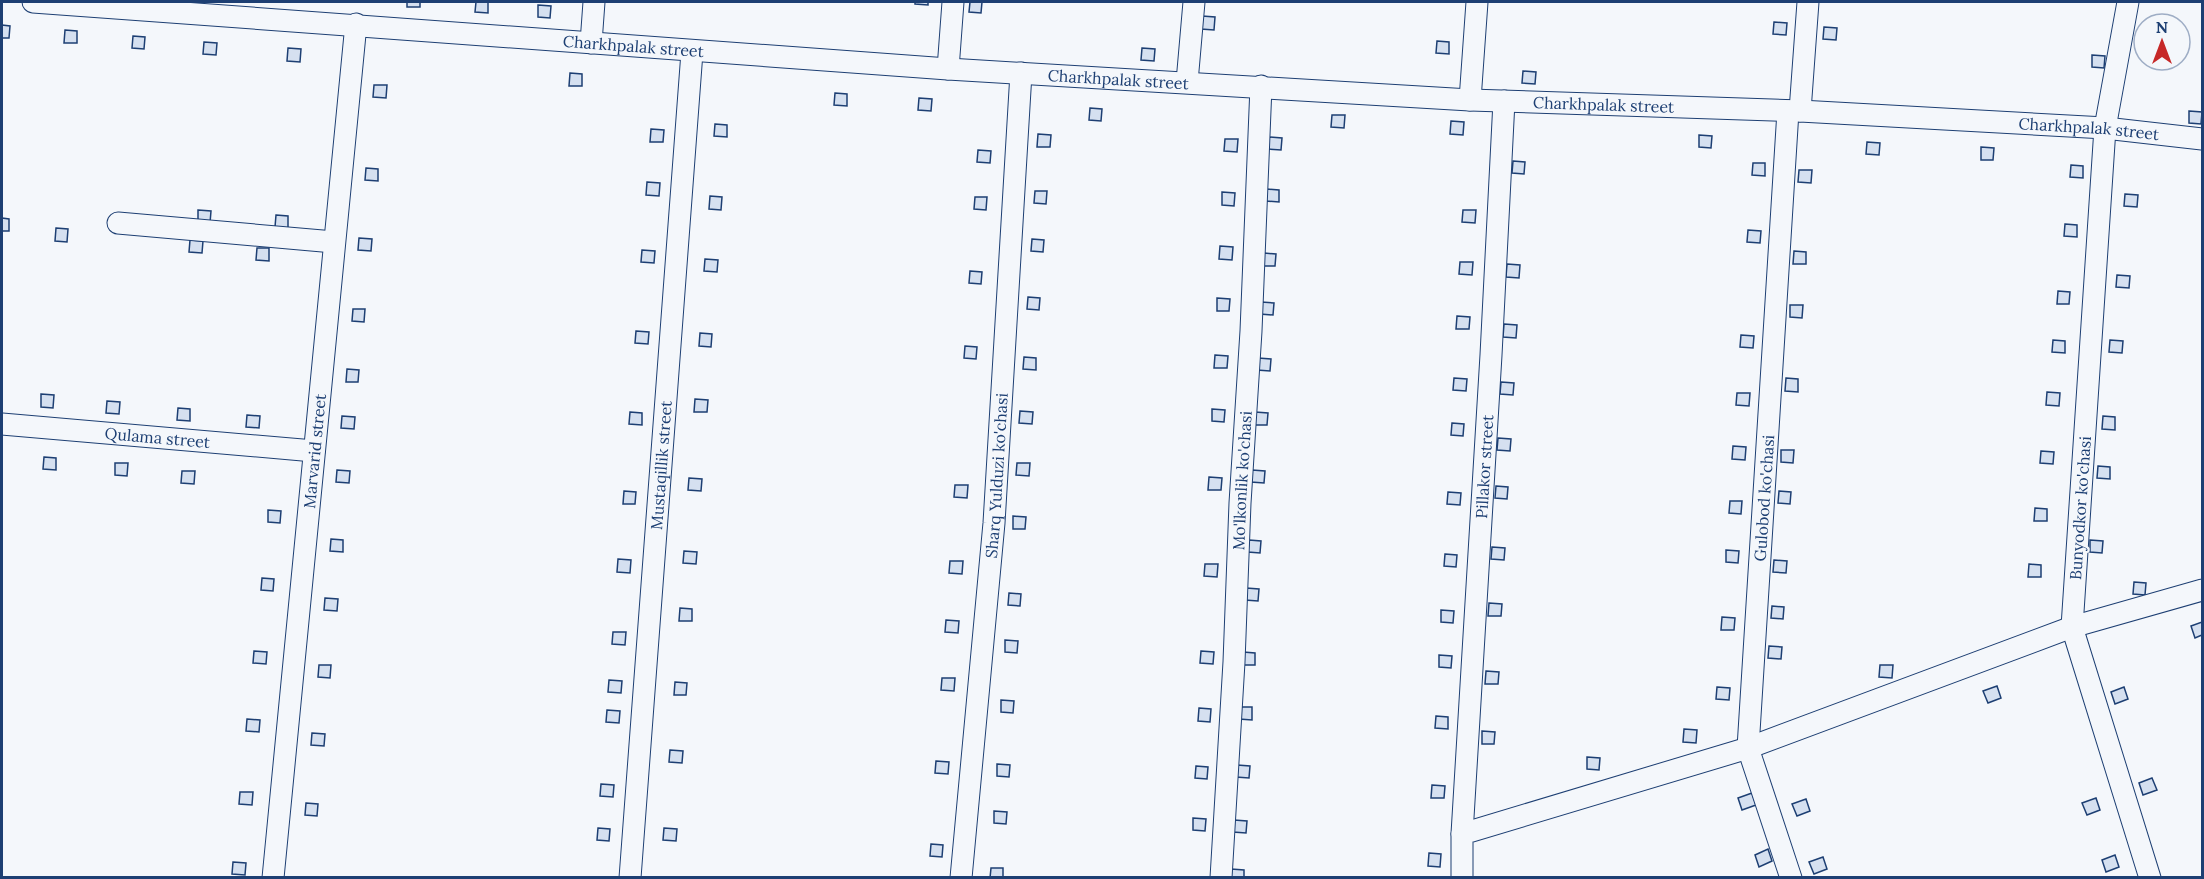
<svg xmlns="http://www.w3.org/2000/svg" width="2204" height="879" viewBox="0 0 2204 879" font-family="Lora,serif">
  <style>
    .building { fill: #d5e0f0; stroke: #1d3f73; stroke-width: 1.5 }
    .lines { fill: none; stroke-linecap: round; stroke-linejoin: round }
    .minor-casing { stroke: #1d3f73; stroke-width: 23 }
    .minor { stroke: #f4f7fb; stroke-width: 21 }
    .labels { text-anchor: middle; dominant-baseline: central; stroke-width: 4.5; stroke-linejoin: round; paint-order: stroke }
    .street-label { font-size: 16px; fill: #1d3f73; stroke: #f4f7fb }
  </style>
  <rect width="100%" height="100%" fill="#f4f7fb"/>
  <g class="building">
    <rect x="407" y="2" width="13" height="5"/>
    <path d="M 476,2 L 488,2 L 488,13 L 475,12 Z"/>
    <path d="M 915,2 L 928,2 L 928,5 L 915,4 Z"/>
    <path d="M 970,2 L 982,2 L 981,13 L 969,12 Z"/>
    <path d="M 538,5 L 551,6 L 550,18 L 538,17 Z"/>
    <path d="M 1202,16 L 1215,17 L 1214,30 L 1201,29 Z"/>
    <path d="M 1774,22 L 1787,23 L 1786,35 L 1773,34 Z"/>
    <path d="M 2,25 L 10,26 L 9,38 L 2,38 Z"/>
    <path d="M 1824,27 L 1837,28 L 1836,40 L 1823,39 Z"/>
    <path d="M 65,30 L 77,31 L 77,43 L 64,43 Z"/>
    <path d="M 133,36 L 145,37 L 144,49 L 132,48 Z"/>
    <path d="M 1437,41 L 1449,42 L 1449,54 L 1436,53 Z"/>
    <path d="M 204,42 L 217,43 L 216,55 L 203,54 Z"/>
    <path d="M 288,48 L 301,49 L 300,62 L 287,61 Z"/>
    <path d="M 1142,48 L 1155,49 L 1154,61 L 1141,60 Z"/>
    <path d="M 2092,55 L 2105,56 L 2104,68 L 2092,67 Z"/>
    <path d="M 1523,71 L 1536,72 L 1535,84 L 1522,83 Z"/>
    <path d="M 570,73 L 582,74 L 582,86 L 569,86 Z"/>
    <path d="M 374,85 L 387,85 L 386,98 L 373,97 Z"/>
    <path d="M 835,93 L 847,94 L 847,106 L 834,105 Z"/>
    <path d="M 919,98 L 932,99 L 931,111 L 918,110 Z"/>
    <path d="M 1090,108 L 1102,109 L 1101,121 L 1089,120 Z"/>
    <path d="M 2189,111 L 2202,112 L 2201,124 L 2189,123 Z"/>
    <path d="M 1332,115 L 1345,115 L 1344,128 L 1331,127 Z"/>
    <path d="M 1451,121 L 1464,122 L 1463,135 L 1450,134 Z"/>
    <path d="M 715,124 L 727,125 L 727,137 L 714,136 Z"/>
    <path d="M 651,129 L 664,130 L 663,142 L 650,142 Z"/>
    <path d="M 1038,134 L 1051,135 L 1050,147 L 1037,147 Z"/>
    <path d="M 1699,135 L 1712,136 L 1711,148 L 1699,147 Z"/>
    <path d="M 1269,137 L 1282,138 L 1281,150 L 1268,149 Z"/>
    <path d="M 1225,139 L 1238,139 L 1237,152 L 1224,151 Z"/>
    <path d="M 1867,142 L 1880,143 L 1879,155 L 1866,154 Z"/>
    <path d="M 1981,147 L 1994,148 L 1993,160 L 1981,160 Z"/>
    <path d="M 978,150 L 991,151 L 990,163 L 977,162 Z"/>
    <path d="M 1513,161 L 1525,162 L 1524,174 L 1512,173 Z"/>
    <path d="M 1753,163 L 1765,163 L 1765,176 L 1752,175 Z"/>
    <path d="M 2071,165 L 2083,166 L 2083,178 L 2070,177 Z"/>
    <path d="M 366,168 L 378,169 L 378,181 L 365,180 Z"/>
    <path d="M 1799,170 L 1812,170 L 1811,183 L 1798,182 Z"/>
    <path d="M 647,182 L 660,183 L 659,196 L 646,195 Z"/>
    <path d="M 1267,189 L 1279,190 L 1279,202 L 1266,201 Z"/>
    <path d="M 1035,191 L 1047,191 L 1046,204 L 1034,203 Z"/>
    <path d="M 1222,192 L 1235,193 L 1234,206 L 1222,205 Z"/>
    <path d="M 2125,194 L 2138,195 L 2137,207 L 2124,206 Z"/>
    <path d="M 710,196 L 722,197 L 721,210 L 709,209 Z"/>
    <path d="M 975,197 L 987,197 L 986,210 L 974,209 Z"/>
    <path d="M 198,210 L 211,211 L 210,223 L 198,222 Z"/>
    <path d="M 1463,210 L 1476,210 L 1475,223 L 1462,222 Z"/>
    <path d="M 276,215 L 288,216 L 288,228 L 275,227 Z"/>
    <path d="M 2,218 L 9,219 L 9,231 L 2,231 Z"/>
    <path d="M 2065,224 L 2077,225 L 2077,237 L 2064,236 Z"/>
    <path d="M 56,228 L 68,229 L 67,242 L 55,241 Z"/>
    <path d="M 1748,230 L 1761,231 L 1760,243 L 1747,242 Z"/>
    <path d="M 359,238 L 372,239 L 371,251 L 358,250 Z"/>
    <path d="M 1032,239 L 1044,240 L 1043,252 L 1031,251 Z"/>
    <path d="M 190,240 L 203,241 L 202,253 L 189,252 Z"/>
    <path d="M 1220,246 L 1233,247 L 1232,260 L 1219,259 Z"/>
    <path d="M 257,248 L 269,248 L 269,261 L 256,260 Z"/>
    <path d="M 642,250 L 655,251 L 654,263 L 641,262 Z"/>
    <path d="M 1794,251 L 1806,252 L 1806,264 L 1793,264 Z"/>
    <path d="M 1264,253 L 1276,254 L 1275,266 L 1263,266 Z"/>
    <path d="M 705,259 L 718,260 L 717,272 L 704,271 Z"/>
    <path d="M 1460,262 L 1473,262 L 1472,275 L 1459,274 Z"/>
    <path d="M 1507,264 L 1520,265 L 1519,278 L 1506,277 Z"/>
    <path d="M 970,271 L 982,272 L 981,284 L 969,283 Z"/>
    <path d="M 2117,275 L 2130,276 L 2129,288 L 2116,287 Z"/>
    <path d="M 2058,291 L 2070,292 L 2069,304 L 2057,304 Z"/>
    <path d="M 1028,297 L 1040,298 L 1039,310 L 1027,309 Z"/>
    <path d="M 1217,298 L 1230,299 L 1229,311 L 1217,311 Z"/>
    <path d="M 1261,302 L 1274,303 L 1273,315 L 1260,314 Z"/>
    <path d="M 1790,305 L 1803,305 L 1802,318 L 1790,317 Z"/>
    <path d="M 353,309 L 365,309 L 364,322 L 352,321 Z"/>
    <path d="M 1457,316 L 1470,317 L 1469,329 L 1456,329 Z"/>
    <path d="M 1504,324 L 1517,325 L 1516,338 L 1503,337 Z"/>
    <path d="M 636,331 L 649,332 L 648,344 L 635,343 Z"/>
    <path d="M 700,333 L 712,334 L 711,347 L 699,346 Z"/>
    <path d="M 1741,335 L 1754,336 L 1753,348 L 1740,347 Z"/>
    <path d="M 2053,340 L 2065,341 L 2065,353 L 2052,352 Z"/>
    <path d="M 2110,340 L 2123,341 L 2122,353 L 2109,352 Z"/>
    <path d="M 965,346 L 977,347 L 976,359 L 964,358 Z"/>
    <path d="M 1215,355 L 1228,356 L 1227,368 L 1214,368 Z"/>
    <path d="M 1024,357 L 1036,358 L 1036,370 L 1023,369 Z"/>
    <path d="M 1258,358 L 1271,359 L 1270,371 L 1257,370 Z"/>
    <path d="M 347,369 L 359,370 L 358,382 L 346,382 Z"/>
    <path d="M 1454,378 L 1467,379 L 1466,391 L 1453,390 Z"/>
    <path d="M 1786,378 L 1798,379 L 1798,392 L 1785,391 Z"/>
    <path d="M 1501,382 L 1514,383 L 1513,395 L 1500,394 Z"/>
    <path d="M 2047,392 L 2060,393 L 2059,406 L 2046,405 Z"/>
    <path d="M 1737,393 L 1750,393 L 1749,406 L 1736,405 Z"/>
    <path d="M 41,394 L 54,395 L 53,408 L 41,407 Z"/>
    <path d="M 695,399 L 708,400 L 707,412 L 694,412 Z"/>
    <path d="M 107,401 L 120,402 L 119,414 L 106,413 Z"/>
    <path d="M 178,408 L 190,409 L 190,421 L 177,420 Z"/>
    <path d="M 1212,409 L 1225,410 L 1224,422 L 1212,421 Z"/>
    <path d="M 1020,411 L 1033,412 L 1032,424 L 1019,423 Z"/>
    <path d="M 630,412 L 642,413 L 642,425 L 629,424 Z"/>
    <path d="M 1255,412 L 1268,413 L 1267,425 L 1254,425 Z"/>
    <path d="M 247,415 L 260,416 L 259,428 L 246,427 Z"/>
    <path d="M 342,416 L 355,417 L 354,429 L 341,428 Z"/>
    <path d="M 2103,416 L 2115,417 L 2115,430 L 2102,429 Z"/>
    <path d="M 1452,423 L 1464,424 L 1463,436 L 1451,435 Z"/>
    <path d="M 1498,438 L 1511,439 L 1510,451 L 1497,450 Z"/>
    <path d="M 1733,446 L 1746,447 L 1745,460 L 1732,459 Z"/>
    <path d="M 1781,450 L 1794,450 L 1793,463 L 1781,462 Z"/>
    <path d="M 2041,451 L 2054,452 L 2053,464 L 2040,463 Z"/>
    <path d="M 44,457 L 56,458 L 56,470 L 43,469 Z"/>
    <path d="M 115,463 L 128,463 L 127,476 L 115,475 Z"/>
    <path d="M 1017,463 L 1030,463 L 1029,476 L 1016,475 Z"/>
    <path d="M 2098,466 L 2110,467 L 2110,479 L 2097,478 Z"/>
    <path d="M 337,470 L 350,471 L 349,483 L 336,482 Z"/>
    <path d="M 1252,470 L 1265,471 L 1264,483 L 1251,482 Z"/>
    <path d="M 182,471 L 195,471 L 194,484 L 181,483 Z"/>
    <path d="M 1209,477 L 1222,478 L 1221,490 L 1208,490 Z"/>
    <path d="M 689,478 L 702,479 L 701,491 L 688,490 Z"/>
    <path d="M 955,485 L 968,485 L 967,498 L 954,497 Z"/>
    <path d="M 1496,486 L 1508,487 L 1507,499 L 1495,498 Z"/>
    <path d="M 624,491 L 636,492 L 635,504 L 623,504 Z"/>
    <path d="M 1779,491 L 1791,492 L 1790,504 L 1778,503 Z"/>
    <path d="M 1448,492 L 1461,493 L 1460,505 L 1447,504 Z"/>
    <path d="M 1730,501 L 1742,501 L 1741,514 L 1729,513 Z"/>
    <path d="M 2035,508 L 2047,509 L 2047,521 L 2034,521 Z"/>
    <path d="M 268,510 L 281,511 L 280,523 L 268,522 Z"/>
    <path d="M 1013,516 L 1026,517 L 1025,529 L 1013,529 Z"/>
    <path d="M 331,539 L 343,540 L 343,552 L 330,551 Z"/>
    <path d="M 1249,540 L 1261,541 L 1260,553 L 1248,552 Z"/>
    <path d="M 2090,540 L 2103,541 L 2102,553 L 2090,552 Z"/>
    <path d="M 1492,547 L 1505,548 L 1504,560 L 1491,559 Z"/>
    <path d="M 1726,550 L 1739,551 L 1738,563 L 1726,562 Z"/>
    <path d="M 684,551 L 697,552 L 696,564 L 683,563 Z"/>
    <path d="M 1445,554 L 1457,555 L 1456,567 L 1444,566 Z"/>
    <path d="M 618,559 L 631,560 L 630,573 L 617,572 Z"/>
    <path d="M 1774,560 L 1787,561 L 1786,573 L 1773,572 Z"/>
    <path d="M 950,561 L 963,561 L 962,574 L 949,573 Z"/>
    <path d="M 1205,564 L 1218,564 L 1217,577 L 1204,576 Z"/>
    <path d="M 2029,564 L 2041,565 L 2041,577 L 2028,577 Z"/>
    <path d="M 262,578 L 274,579 L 273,591 L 261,590 Z"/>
    <path d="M 2134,582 L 2146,583 L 2145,595 L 2133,594 Z"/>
    <path d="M 1246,588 L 1259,589 L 1258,601 L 1245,600 Z"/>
    <path d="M 1009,593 L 1021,594 L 1020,606 L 1008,605 Z"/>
    <path d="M 325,598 L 338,599 L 337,611 L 324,610 Z"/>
    <path d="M 1489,603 L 1502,604 L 1501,616 L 1488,616 Z"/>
    <path d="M 1772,606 L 1784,607 L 1783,619 L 1771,618 Z"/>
    <path d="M 680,608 L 692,609 L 692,621 L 679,621 Z"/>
    <path d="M 1441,610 L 1454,611 L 1453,623 L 1441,622 Z"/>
    <path d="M 1722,617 L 1735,618 L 1734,630 L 1721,630 Z"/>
    <path d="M 946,620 L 959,621 L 958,633 L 945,632 Z"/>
    <path d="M 2202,622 L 2202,635 L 2195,638 L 2191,626 Z"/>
    <path d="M 613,632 L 626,632 L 625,645 L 612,644 Z"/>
    <path d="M 1005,640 L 1018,641 L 1017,653 L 1005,652 Z"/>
    <path d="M 1769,646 L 1782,647 L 1781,659 L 1768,658 Z"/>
    <path d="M 254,651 L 267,652 L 266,664 L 253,663 Z"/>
    <path d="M 1201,651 L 1214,652 L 1213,664 L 1200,663 Z"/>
    <path d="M 1243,652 L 1255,653 L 1255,665 L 1242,665 Z"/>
    <path d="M 1439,655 L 1452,656 L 1451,668 L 1439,667 Z"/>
    <path d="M 319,665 L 331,665 L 330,678 L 318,677 Z"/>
    <path d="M 1880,665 L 1893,665 L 1892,678 L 1879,677 Z"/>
    <path d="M 1486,671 L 1499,672 L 1498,684 L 1485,684 Z"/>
    <path d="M 942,678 L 955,678 L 954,691 L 941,690 Z"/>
    <path d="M 609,680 L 622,681 L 621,693 L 608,692 Z"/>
    <path d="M 675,682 L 687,683 L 686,695 L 674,695 Z"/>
    <path d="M 1997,686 L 2001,698 L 1988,703 L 1983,691 Z"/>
    <path d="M 1717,687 L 1730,688 L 1729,700 L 1716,699 Z"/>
    <path d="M 2124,687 L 2128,699 L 2115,704 L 2111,692 Z"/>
    <path d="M 1001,700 L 1014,701 L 1013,713 L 1001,712 Z"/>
    <path d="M 1240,707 L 1252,707 L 1252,720 L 1239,719 Z"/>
    <path d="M 1199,708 L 1211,709 L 1210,722 L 1198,721 Z"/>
    <path d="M 607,710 L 620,711 L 619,723 L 606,722 Z"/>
    <path d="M 1436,716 L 1448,717 L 1448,729 L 1435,728 Z"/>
    <path d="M 247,719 L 260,720 L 259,732 L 246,731 Z"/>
    <path d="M 1684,729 L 1697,730 L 1696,743 L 1683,742 Z"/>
    <path d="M 1482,731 L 1495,732 L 1494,744 L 1482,744 Z"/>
    <path d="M 312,733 L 325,734 L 324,746 L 311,745 Z"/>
    <path d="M 670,750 L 683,751 L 682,763 L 669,762 Z"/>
    <path d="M 1587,757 L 1600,758 L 1599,770 L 1587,769 Z"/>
    <path d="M 936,761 L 949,762 L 948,774 L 935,773 Z"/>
    <path d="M 997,764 L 1010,765 L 1009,777 L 997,776 Z"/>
    <path d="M 1237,765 L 1250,766 L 1249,778 L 1236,777 Z"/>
    <path d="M 1196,766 L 1208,767 L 1207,779 L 1195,778 Z"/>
    <path d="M 2152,778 L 2157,790 L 2143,795 L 2139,783 Z"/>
    <path d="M 601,784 L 614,785 L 613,797 L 600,796 Z"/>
    <path d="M 1432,785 L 1445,786 L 1444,798 L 1431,798 Z"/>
    <path d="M 240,792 L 253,792 L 252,805 L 239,804 Z"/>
    <path d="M 1752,793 L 1756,805 L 1742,810 L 1738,798 Z"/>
    <path d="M 2096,798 L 2100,810 L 2087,815 L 2082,803 Z"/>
    <path d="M 1806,799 L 1810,811 L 1797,816 L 1792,804 Z"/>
    <path d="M 306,803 L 318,804 L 317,816 L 305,815 Z"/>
    <path d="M 994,811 L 1007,812 L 1006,824 L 994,823 Z"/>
    <path d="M 1193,818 L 1206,819 L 1205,831 L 1193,830 Z"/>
    <path d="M 1234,820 L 1247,821 L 1246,833 L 1233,832 Z"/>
    <path d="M 598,828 L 610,829 L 609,841 L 597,840 Z"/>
    <path d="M 664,828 L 677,829 L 676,841 L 663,840 Z"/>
    <path d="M 931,844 L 943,845 L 942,857 L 930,856 Z"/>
    <path d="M 1768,849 L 1772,861 L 1759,867 L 1755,855 Z"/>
    <path d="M 1429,853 L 1441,854 L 1440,867 L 1428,866 Z"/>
    <path d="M 2115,855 L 2119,867 L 2106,872 L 2102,860 Z"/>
    <path d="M 1823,857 L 1827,869 L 1814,874 L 1809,862 Z"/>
    <path d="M 233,862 L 246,863 L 245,875 L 232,874 Z"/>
    <path d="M 991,868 L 1003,868 L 1003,878 L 990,878 Z"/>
    <path d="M 1231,869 L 1244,870 L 1244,878 L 1231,878 Z"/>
  </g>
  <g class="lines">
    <defs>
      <g id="minor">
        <path id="s1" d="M 33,2 L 948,69 L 1470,100 L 1800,111 L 2105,128 L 2202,139"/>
        <path d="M 2128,2 L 2105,128 L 2072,627 L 2150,878"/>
        <path d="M 591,43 L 594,2"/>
        <path d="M 948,69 L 953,2"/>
        <path d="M 1187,82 L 1194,2"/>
        <path d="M 1470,100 L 1477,2"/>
        <path d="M 1788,111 L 1748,748 L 1791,878"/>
        <path d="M 1800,111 L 1808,2"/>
        <path d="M 118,223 L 334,242"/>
        <path id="s2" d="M 2,424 L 314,451"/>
        <path id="s3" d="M 1462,834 L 1491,355 L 1504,101"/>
        <path id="s4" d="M 273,878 L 356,24"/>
        <path id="s5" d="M 630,878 L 692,52"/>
        <path id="s6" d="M 961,878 L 994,523 L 1021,73"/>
        <path id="s7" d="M 1221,878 L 1234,662 L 1240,503 L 1251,331 L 1261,86"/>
        <path d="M 1462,878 L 1462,834 L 1748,748 L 2072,627 L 2202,590"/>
      </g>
    </defs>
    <use href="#minor" class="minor-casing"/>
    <use href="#minor" class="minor"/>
  </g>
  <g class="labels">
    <g class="street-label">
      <text stroke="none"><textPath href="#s1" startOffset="602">Charkhpalak street</textPath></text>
      <text stroke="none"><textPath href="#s1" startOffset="1088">Charkhpalak street</textPath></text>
      <text stroke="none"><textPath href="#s1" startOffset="1574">Charkhpalak street</textPath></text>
      <text stroke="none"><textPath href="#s1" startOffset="2060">Charkhpalak street</textPath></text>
      <text stroke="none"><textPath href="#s2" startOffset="156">Qulama street</textPath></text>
      <text stroke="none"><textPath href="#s4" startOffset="429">Marvarid street</textPath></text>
      <text stroke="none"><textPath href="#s5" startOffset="414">Mustaqillik street</textPath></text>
      <text stroke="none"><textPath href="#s3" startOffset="368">Pillakor street</textPath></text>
      <text stroke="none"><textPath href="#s6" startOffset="404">Sharq Yulduzi ko'chasi</textPath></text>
      <text stroke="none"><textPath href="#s7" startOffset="398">Mo'lkonlik ko'chasi</textPath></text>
      <text transform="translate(1764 498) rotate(-86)">Gulobod ko'chasi</text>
      <text transform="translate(2080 508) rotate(-86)">Bunyodkor ko'chasi</text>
    </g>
  </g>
  <rect width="2204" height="879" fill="none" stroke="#1d3f73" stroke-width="6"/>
  <g transform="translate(2162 42)"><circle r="28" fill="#f4f7fb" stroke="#9eadc5" stroke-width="1.5"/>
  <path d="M0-4.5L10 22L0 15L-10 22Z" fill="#c62828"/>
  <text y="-9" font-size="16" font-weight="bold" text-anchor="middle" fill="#1d3f73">N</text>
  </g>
</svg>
